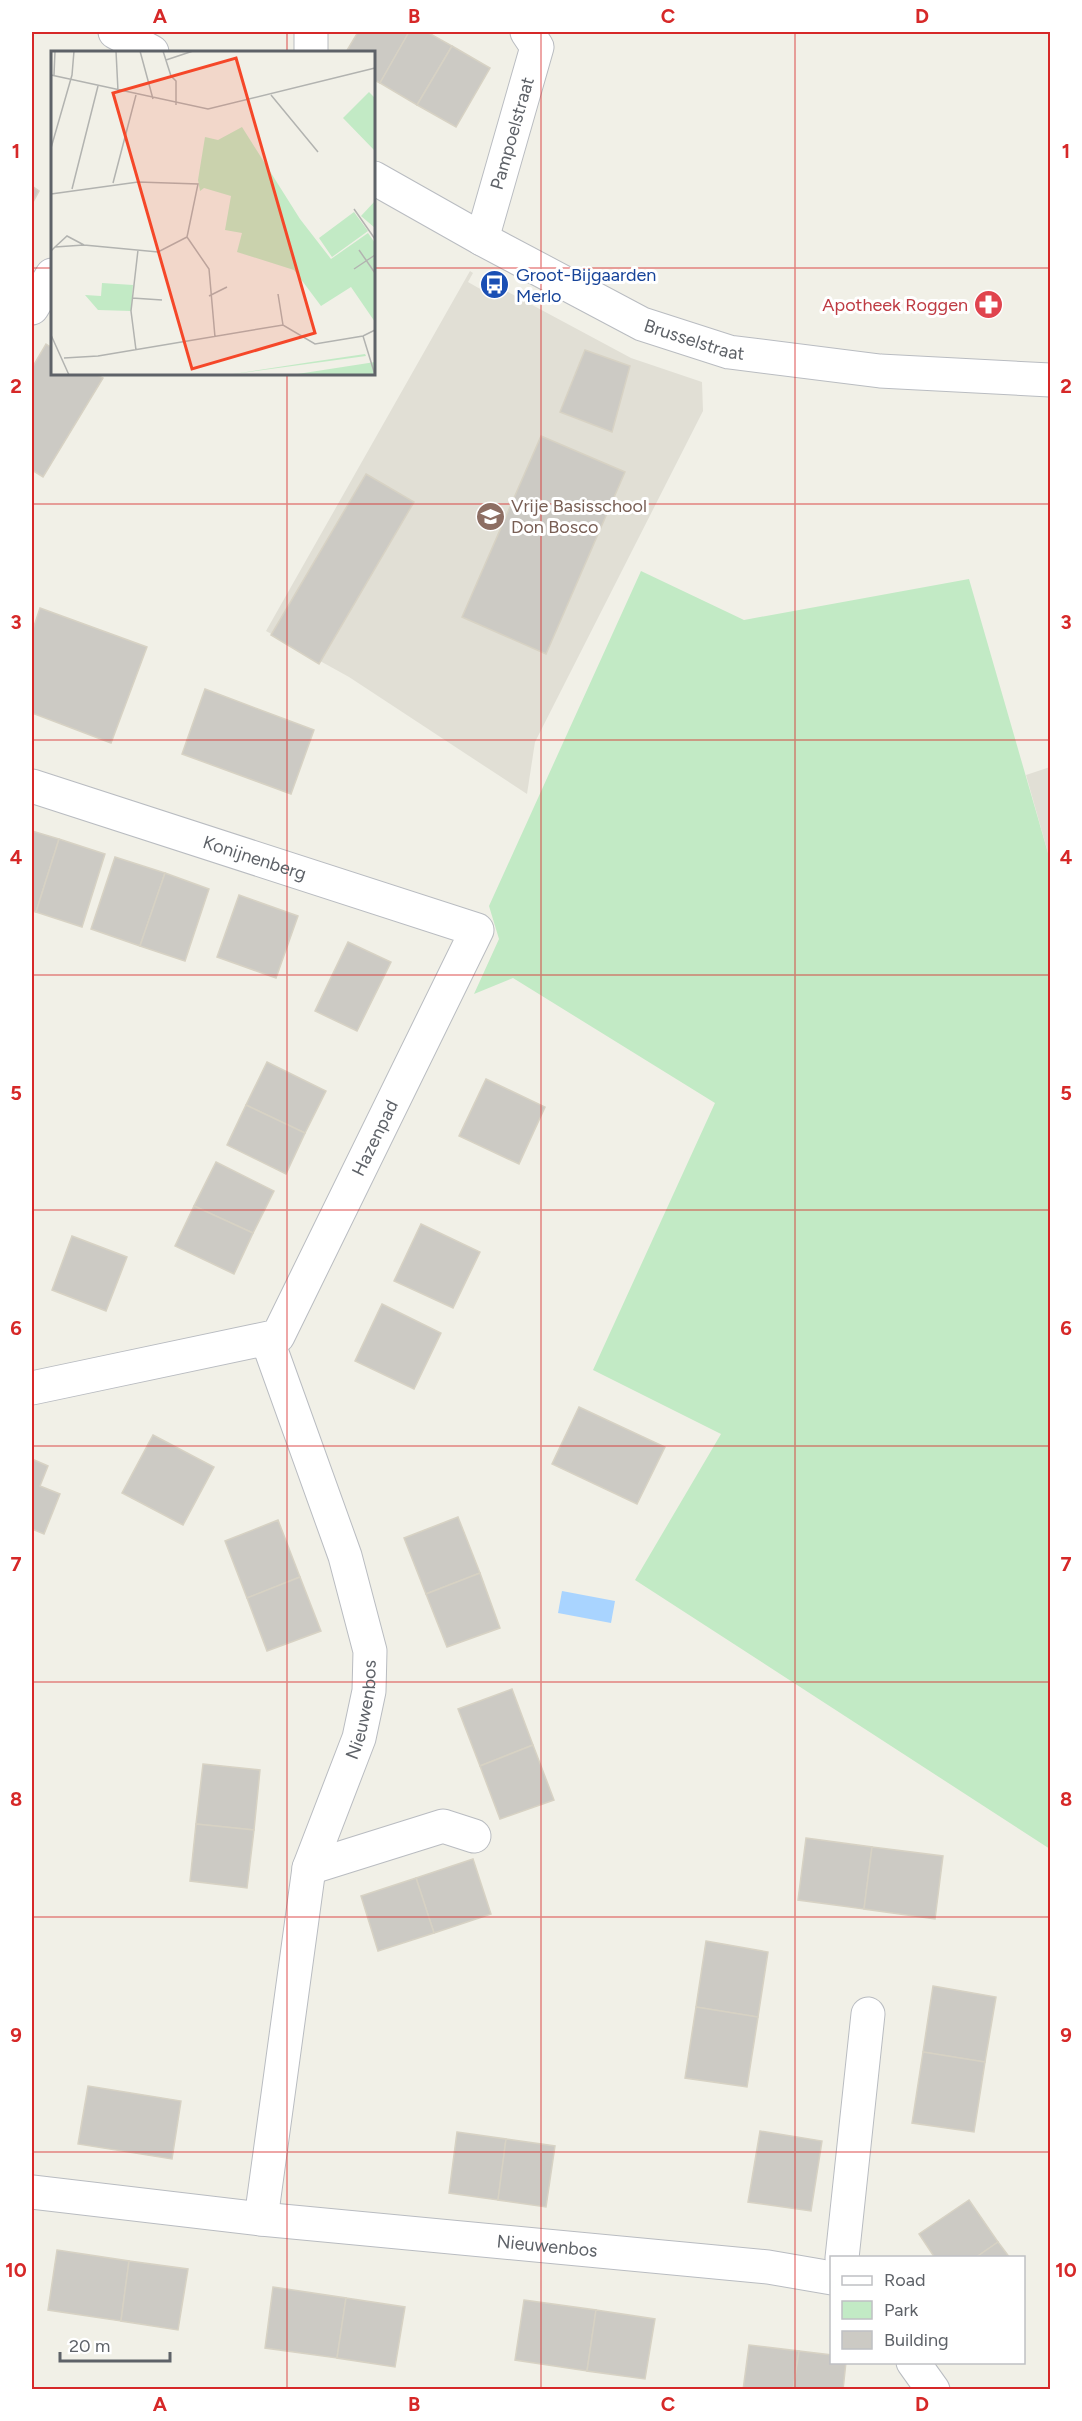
<svg xmlns="http://www.w3.org/2000/svg" width="1082" height="2421" viewBox="0 0 1082 2421" font-family="Figtree,sans-serif">
  <style>
    .education { fill: #e1dfd5 }
    .green { fill: #c2eac5 }
    .water { fill: #a9d4ff }
    .building { fill: #cccac4; stroke: #d7d2c4; stroke-width: 1.5 }
    .lines { fill: none; stroke-linecap: round; stroke-linejoin: round }
    .minor-casing { stroke: #b9bcc1; stroke-width: 35 }
    .minor { stroke: #fff; stroke-width: 33 }
    .grid { fill: none; stroke: #d62828; stroke-width: 1.5; stroke-opacity: 0.55 }
    .labels { text-anchor: middle; dominant-baseline: central; stroke-width: 6; stroke-linejoin: round; paint-order: stroke }
    .street-label { font-size: 18px; fill: #5e6268; stroke: #fff }
    .transit-label { font-size: 18px; fill: #164399; stroke: #fff; text-anchor: start }
    .health-label { font-size: 18px; fill: #be3a42; stroke: #fff; text-anchor: end }
    .education-label { font-size: 18px; fill: #785e54; stroke: #fff; text-anchor: start }
    .inset-road { fill: none; stroke: #b2b3b0; stroke-width: 1.5 }
    .view { fill: #f54729; fill-opacity: 0.15; stroke: #f54729; stroke-width: 3 }
    .inset-edge { fill: none; stroke: #5e6268; stroke-width: 3 }
    .neatline { fill: none; stroke: #d62828; stroke-width: 2 }
    .grid-label { font-size: 20px; text-anchor: middle; font-weight: bold; fill: #d62828 }
  </style>
  <rect width="100%" height="100%" fill="#f1f0e7"/>
  <g class="education">
    <path d="M 470,271 L 473,273 L 468,282 L 489,294 L 495,285 L 631,358 L 702,382 L 703,411 L 535,742 L 527,794 L 349,677 L 266,631 Z"/>
    <path d="M 1050,767 L 1050,860 L 1026,775 Z"/>
  </g>
  <path class="green" d="M 641,571 L 744,620 L 969,579 L 1050,860 L 1050,1849 L 635,1580 L 721,1434 L 593,1370 L 715,1103 L 513,978 L 474,994 L 499,939 L 489,906 Z"/>
  <path class="water" d="M 562,1591 L 615,1601 L 611,1623 L 558,1613 Z"/>
  <g class="building">
    <path d="M 358,32 L 409,32 L 380,83 L 374,80 L 374,52 L 346,52 Z"/>
    <path d="M 409,32 L 427,32 L 452,46 L 417,105 L 380,83 Z"/>
    <path d="M 452,46 L 490,68 L 456,127 L 417,105 Z"/>
    <path d="M 32,186 L 39,191 L 32,204 Z"/>
    <path d="M 46,344 L 52,348 L 52,374 L 95,374 L 103,378 L 43,477 L 32,470 L 32,368 Z"/>
    <path d="M 585,350 L 630,366 L 612,432 L 560,412 Z"/>
    <path d="M 541,436 L 625,472 L 546,654 L 462,617 Z"/>
    <path d="M 366,474 L 414,502 L 319,664 L 271,635 Z"/>
    <path d="M 40,608 L 147,647 L 111,743 L 32,713 L 32,632 Z"/>
    <path d="M 205,689 L 314,730 L 291,794 L 182,754 Z"/>
    <path d="M 32,831 L 59,839 L 36,912 L 32,911 Z"/>
    <path d="M 59,839 L 105,854 L 82,927 L 36,912 Z"/>
    <path d="M 115,857 L 165,873 L 140,946 L 91,929 Z"/>
    <path d="M 165,873 L 209,889 L 185,961 L 140,946 Z"/>
    <path d="M 239,895 L 298,916 L 276,978 L 217,957 Z"/>
    <path d="M 348,942 L 391,962 L 357,1031 L 315,1011 Z"/>
    <path d="M 267,1062 L 326,1091 L 305,1133 L 246,1105 Z"/>
    <path d="M 486,1079 L 545,1107 L 519,1164 L 459,1136 Z"/>
    <path d="M 246,1105 L 305,1133 L 286,1174 L 227,1145 Z"/>
    <path d="M 216,1162 L 274,1191 L 253,1233 L 194,1206 Z"/>
    <path d="M 194,1206 L 253,1233 L 234,1274 L 175,1246 Z"/>
    <path d="M 421,1224 L 480,1252 L 453,1308 L 394,1281 Z"/>
    <path d="M 72,1236 L 127,1257 L 106,1311 L 52,1290 Z"/>
    <path d="M 382,1304 L 441,1333 L 414,1389 L 355,1361 Z"/>
    <path d="M 579,1407 L 665,1447 L 637,1504 L 552,1464 Z"/>
    <path d="M 153,1435 L 214,1467 L 183,1525 L 122,1493 Z"/>
    <path d="M 32,1459 L 48,1466 L 40,1486 L 60,1494 L 44,1534 L 32,1529 Z"/>
    <path d="M 458,1517 L 480,1573 L 426,1594 L 404,1538 Z"/>
    <path d="M 278,1520 L 300,1577 L 247,1598 L 225,1541 Z"/>
    <path d="M 480,1573 L 500,1628 L 447,1647 L 426,1594 Z"/>
    <path d="M 300,1577 L 321,1631 L 267,1651 L 247,1598 Z"/>
    <path d="M 512,1689 L 533,1745 L 480,1766 L 458,1709 Z"/>
    <path d="M 533,1745 L 554,1800 L 500,1819 L 480,1766 Z"/>
    <path d="M 203,1764 L 260,1770 L 254,1830 L 196,1824 Z"/>
    <path d="M 196,1824 L 254,1830 L 247,1888 L 190,1881 Z"/>
    <path d="M 806,1838 L 872,1847 L 864,1909 L 798,1900 Z"/>
    <path d="M 872,1847 L 943,1856 L 935,1919 L 864,1909 Z"/>
    <path d="M 473,1859 L 491,1914 L 434,1933 L 416,1878 Z"/>
    <path d="M 416,1878 L 434,1933 L 378,1951 L 361,1896 Z"/>
    <path d="M 706,1941 L 768,1952 L 758,2017 L 696,2007 Z"/>
    <path d="M 933,1986 L 996,1997 L 985,2062 L 923,2052 Z"/>
    <path d="M 696,2007 L 758,2017 L 747,2087 L 685,2078 Z"/>
    <path d="M 923,2052 L 985,2062 L 974,2132 L 912,2123 Z"/>
    <path d="M 88,2086 L 181,2101 L 172,2159 L 78,2144 Z"/>
    <path d="M 760,2131 L 822,2141 L 811,2211 L 748,2202 Z"/>
    <path d="M 457,2132 L 506,2139 L 498,2200 L 449,2193 Z"/>
    <path d="M 506,2139 L 555,2146 L 546,2207 L 498,2200 Z"/>
    <path d="M 969,2200 L 998,2242 L 975,2258 L 935,2258 L 919,2234 Z"/>
    <path d="M 998,2242 L 1010,2258 L 975,2258 Z"/>
    <path d="M 57,2250 L 129,2261 L 121,2321 L 48,2310 Z"/>
    <path d="M 129,2261 L 188,2269 L 178,2330 L 121,2321 Z"/>
    <path d="M 273,2287 L 346,2298 L 337,2358 L 265,2348 Z"/>
    <path d="M 346,2298 L 405,2307 L 395,2367 L 337,2358 Z"/>
    <path d="M 524,2300 L 596,2310 L 587,2371 L 515,2360 Z"/>
    <path d="M 596,2310 L 655,2319 L 645,2379 L 587,2371 Z"/>
    <path d="M 749,2345 L 799,2351 L 793,2390 L 743,2390 Z"/>
    <path d="M 799,2351 L 832,2355 L 832,2362 L 846,2362 L 843,2390 L 793,2390 Z"/>
  </g>
  <g class="lines">
    <defs>
      <g id="minor">
        <path d="M 115,32 L 152,52"/>
        <path d="M 311,52 L 311,32"/>
        <path id="s1" d="M 374,178 L 482,239 L 642,324 L 729,352 L 880,371 L 1050,380"/>
        <path id="s2" d="M 482,239 L 537,47 L 527,32"/>
        <path d="M 32,308 L 52,275"/>
        <path id="s3" d="M 32,786 L 477,930 L 278,1336 L 32,1388"/>
        <path d="M 309,1868 L 443,1826 L 474,1836"/>
        <path id="s4" d="M 32,2192 L 261,2219 L 768,2267 L 832,2278"/>
        <path id="s5" d="M 261,2219 L 309,1868 L 359,1738 L 369,1691 L 370,1651 L 345,1556 L 267,1339"/>
        <path d="M 842,2258 L 868,2014"/>
        <path d="M 913,2362 L 933,2390"/>
      </g>
    </defs>
    <use href="#minor" class="minor-casing"/>
    <use href="#minor" class="minor"/>
  </g>
  <path class="grid" d="M 287,32 L 287,52M 541,32 L 541,2390M 795,32 L 795,2390M 32,268 L 52,268M 374,268 L 1050,268M 287,374 L 287,2390M 32,504 L 1050,504M 32,740 L 1050,740M 32,975 L 1050,975M 32,1210 L 1050,1210M 32,1446 L 1050,1446M 32,1682 L 1050,1682M 32,1917 L 1050,1917M 32,2152 L 1050,2152"/>
  <defs>
    <symbol id="bus-disc" viewBox="-11 -11 22 22"><circle r="9.5" fill="#1a4fb4" stroke="#fff"/><path d="M-5-6H5V4H4V6H2V4H-2V6H-4V4H-5ZM-3.5-4V0h7V-4ZM-3.5 1.2v1.5H-2V1.2ZM2 1.2v1.5H3.5V1.2Z" fill="#fff"/></symbol>
    <symbol id="pharmacy-disc" viewBox="-11 -11 22 22"><circle r="9.5" fill="#e0444e" stroke="#fff"/><path d="M-2-6h4v4h4v4h-4v4h-4v-4h-4v-4h4Z" fill="#fff"/></symbol>
    <symbol id="school-disc" viewBox="-11 -11 22 22"><circle r="9.5" fill="#8d6e63" stroke="#fff"/><path d="M0-5L7-2L0 1L-7-2ZM-4 1L0 2.5L4 1V4Q0 6-4 4Z" fill="#fff"/></symbol>
  </defs>
  <g fill-rule="evenodd">
    <use href="#bus-disc" x="478" y="268" width="33" height="33"/>
    <use href="#pharmacy-disc" x="972" y="288" width="33" height="33"/>
    <use href="#school-disc" x="474" y="500" width="33" height="33"/>
  </g>
  <g class="labels">
    <g class="street-label">
      <text stroke="none"><textPath href="#s2" startOffset="110">Pampoelstraat</textPath></text>
      <text stroke="none"><textPath href="#s1" startOffset="360">Brusselstraat</textPath></text>
      <text stroke="none"><textPath href="#s3" startOffset="234">Konijnenberg</textPath></text>
      <text transform="translate(375 1138) rotate(-64)">Hazenpad</text>
      <text stroke="none"><textPath href="#s5" startOffset="522">Nieuwenbos</textPath></text>
      <text stroke="none"><textPath href="#s4" startOffset="518">Nieuwenbos</textPath></text>
    </g>
    <g class="transit-label">
      <text x="516" y="275">Groot-Bijgaarden<tspan x="516" dy="21">Merlo</tspan></text>
    </g>
    <g class="health-label">
      <text x="968" y="305">Apotheek Roggen</text>
    </g>
    <g class="education-label">
      <text x="511" y="506">Vrije Basisschool<tspan x="511" dy="21">Don Bosco</tspan></text>
    </g>
  </g>
  <g transform="translate(51 51)">
    <rect width="324" height="324" fill="#f1f0e7"/>
    <path d="M 318,41 L 324,47 L 324,100 L 292,67 ZM 191,76 L 249,168 L 280,208 L 317,182 L 324,192 L 324,271 L 300,236 L 270,255 L 243,219 L 186,201 L 191,182 L 174,179 L 180,145 L 153,137 L 149,140 L 147,129 L 154,86 L 167,89 ZM 324,150 L 324,177 L 310,165 ZM 303,161 L 317,180 L 281,206 L 268,187 ZM 51,232 L 82,234 L 80,260 L 47,259 L 34,244 L 50,245 ZM 314,303 L 315,305 L 176,324 L 260,311 ZM 324,311 L 324,324 L 240,324 Z" fill="#c2eac5"/>
    <path class="inset-road" d="M 65,0 L 67,40M 89,0 L 102,48M 112,0 L 120,25 L 125,30 L 125,54M 115,9 L 142,0M 0,24 L 157,58 L 324,17M 3,24 L 4,0M 220,44 L 267,101M 0,97 L 21,24 L 23,0M 62,132 L 85,44M 21,138 L 47,35M 0,143 L 87,131 L 147,133 L 136,186M 303,158 L 324,188M 136,186 L 158,218 L 164,286M 4,196 L 16,185 L 33,194M 308,199 L 324,222M 0,200 L 4,196 L 33,194 L 107,201 L 136,186M 303,218 L 324,204M 227,243 L 232,274M 158,245 L 176,236M 81,247 L 111,249M 0,284 L 18,324M 312,285 L 324,324M 85,299 L 80,260 L 87,199M 13,307 L 47,305 L 232,274 L 264,293 L 312,285 L 324,279"/>
    <path class="view" d="M 185,7 L 264,282 L 141,318 L 62,42 Z"/>
    <rect width="324" height="324" class="inset-edge"/>
  </g>
  <rect width="1082" height="2421" fill="none" stroke="#ffffff" stroke-width="66"/>
  <rect x="830" y="2256" width="195" height="108" fill="#ffffff" stroke="#bfc0c3" stroke-width="1.5"/>
  <rect x="842" y="2276" width="30" height="9" fill="#ffffff" stroke="#bfc0c3" stroke-width="1.5"/>
  <text x="884" y="2286" font-size="18" fill="#5e6268">Road</text>
  <rect x="842" y="2301" width="30" height="18" fill="#c2eac5" stroke="#bfc0c3" stroke-width="1.5"/>
  <text x="884" y="2316" font-size="18" fill="#5e6268">Park</text>
  <rect x="842" y="2331" width="30" height="18" fill="#cccac4" stroke="#bfc0c3" stroke-width="1.5"/>
  <text x="884" y="2346" font-size="18" fill="#5e6268">Building</text>
  <path d="M60 2352v9h110v-9" fill="none" stroke="#5e6268" stroke-width="3"/>
  <text x="69" y="2352" font-size="18" fill="#5e6268" stroke="#ffffff" stroke-width="4.5" paint-order="stroke">20 m</text>
  <rect x="33" y="33" width="1016" height="2355" class="neatline"/>
  <g class="grid-label">
    <text x="160" y="23">A</text>
    <text x="414" y="23">B</text>
    <text x="668" y="23">C</text>
    <text x="922" y="23">D</text>
    <text x="16" y="158">1</text>
    <text x="1066" y="158">1</text>
    <text x="16" y="393">2</text>
    <text x="1066" y="393">2</text>
    <text x="16" y="629">3</text>
    <text x="1066" y="629">3</text>
    <text x="16" y="864">4</text>
    <text x="1066" y="864">4</text>
    <text x="16" y="1100">5</text>
    <text x="1066" y="1100">5</text>
    <text x="16" y="1335">6</text>
    <text x="1066" y="1335">6</text>
    <text x="16" y="1571">7</text>
    <text x="1066" y="1571">7</text>
    <text x="16" y="1806">8</text>
    <text x="1066" y="1806">8</text>
    <text x="16" y="2042">9</text>
    <text x="1066" y="2042">9</text>
    <text x="16" y="2277">10</text>
    <text x="1066" y="2277">10</text>
    <text x="160" y="2411">A</text>
    <text x="414" y="2411">B</text>
    <text x="668" y="2411">C</text>
    <text x="922" y="2411">D</text>
  </g>
</svg>
